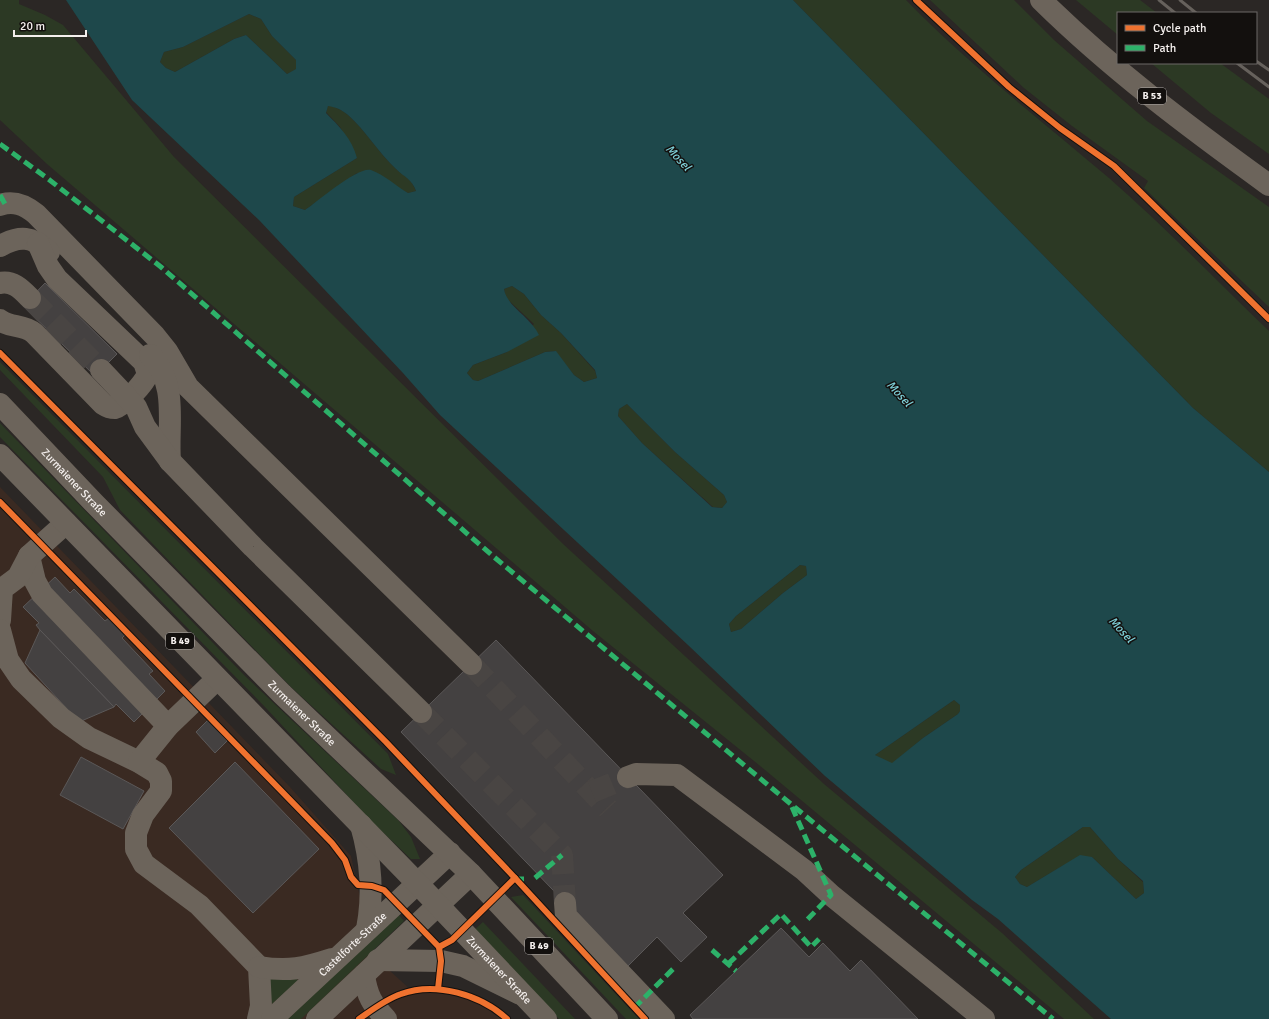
<svg xmlns="http://www.w3.org/2000/svg" width="1269" height="1019" viewBox="0 0 1269 1019" font-family="Signika,sans-serif">
  <style>
    .commercial { fill: #3a2a22 }
    .green { fill: #2c3924 }
    .water { fill: #1e484b; fill-rule: evenodd }
    .building { fill: #444141; stroke: #5b5858 }
    .lines { fill: none; stroke-linecap: round; stroke-linejoin: round }
    .minor-tunnel { stroke: #494543; stroke-width: 22; stroke-dasharray: 22 11; stroke-linecap: butt }
    .minor { stroke: #6c645b; stroke-width: 22 }
    .major { stroke: #6c645b; stroke-width: 22 }
    .rail { stroke: #66615c; stroke-width: 3 }
    .quiet { stroke: #2db169; stroke-width: 5; stroke-dasharray: 10 5; stroke-linecap: butt }
    .cycleway-casing { stroke: #13100e; stroke-width: 8 }
    .cycleway { stroke: #ef722f; stroke-width: 6 }
    .labels { text-anchor: middle; dominant-baseline: central; stroke-width: 3; stroke-linejoin: round; paint-order: stroke }
    .shield { fill: #13100e; stroke: #b0acaa; stroke-width: 1 }
    .shield-label { font-size: 10px; font-weight: bold; fill: #f4efed }
    .street-label { font-size: 11px; fill: #f4efed; stroke: #13100e }
    .water-label { font-size: 12px; font-style: italic; fill: #7ecfd7; stroke: #13100e }
  </style>
  <rect width="100%" height="100%" fill="#2b2725"/>
  <path class="commercial" d="M 0,487 L 290,787 L 351,856 L 367,929 L 358,938 L 378,960 L 412,991 L 432,990 L 459,994 L 478,1000 L 496,1009 L 507,1019 L 0,1019 Z"/>
  <g class="green">
    <path d="M 0,0 L 19,0 L 19,4 L 45,15 L 63,25 L 174,157 L 562,543 L 824,784 L 1002,933 L 1094,1019 L 1064,1019 L 759,765 L 593,631 L 47,164 L 0,120 Z"/>
    <path d="M 793,0 L 906,0 C 969,65 1041,120 1109,178 C 1164,226 1216,280 1269,331 L 1269,472 L 1193,408 Z"/>
    <path d="M 930,0 L 1014,0 L 1054,40 L 1147,121 L 1269,207 L 1269,307 L 1144,188 L 1148,181 L 1072,126 L 1024,88 Z"/>
    <path d="M 1076,0 L 1140,0 L 1157,13 L 1118,13 L 1118,35 Z"/>
    <path d="M 249,14 L 261,19 L 272,36 L 296,60 L 297,69 L 287,74 L 246,35 L 234,39 L 175,72 L 166,68 L 160,62 L 164,52 L 183,47 Z"/>
    <path d="M 1151,63 L 1220,63 L 1269,99 L 1269,154 L 1211,113 Z"/>
    <path d="M 328,105 C 336,107 342,110 348,115 C 366,131 378,152 396,169 C 405,177 411,178 416,191 L 408,193 L 398,188 L 357,173 L 305,210 L 293,206 L 294,197 L 357,158 L 340,127 L 326,112 Z"/>
    <path d="M 512,286 L 524,294 L 541,315 L 561,333 L 595,371 L 597,378 L 584,382 L 574,375 L 555,351 L 545,352 L 478,381 L 473,380 L 467,373 L 473,365 L 507,352 L 534,324 L 506,298 L 504,289 Z"/>
    <path d="M 0,362 L 388,754 L 396,775 L 381,769 L 291,687 L 120,510 L 103,477 L 0,370 Z"/>
    <path d="M 627,404 L 675,452 L 724,495 L 727,502 L 722,508 L 713,507 L 642,443 L 618,416 L 619,409 Z"/>
    <path d="M 0,423 L 245,676 L 399,821 L 411,837 L 420,859 L 411,859 L 371,821 L 265,707 L 0,437 Z"/>
    <path d="M 800,565 L 806,566 L 807,575 L 783,593 L 741,629 L 731,632 L 729,624 L 736,616 Z"/>
    <path d="M 954,700 L 960,705 L 960,711 L 958,714 L 923,738 L 892,764 L 875,755 Z"/>
    <path d="M 1083,827 L 1090,827 L 1118,859 L 1143,882 L 1144,893 L 1136,899 L 1092,857 L 1064,865 L 1027,887 L 1020,884 L 1015,877 L 1021,870 Z"/>
    <path d="M 523,895 L 639,1019 L 626,1019 L 511,897 Z"/>
    <path d="M 398,914 L 404,921 L 301,1019 L 288,1019 Z"/>
    <path d="M 483,922 L 575,1019 L 559,1019 L 474,930 Z"/>
    <path d="M 265,976 L 297,979 L 298,981 L 272,1004 Z"/>
  </g>
  <path class="water" d="M 66,0 L 793,0 L 1193,408 L 1269,472 L 1269,1019 L 1111,1019 L 998,919 L 972,900 L 825,776 L 688,645 L 440,415 L 403,373 L 259,220 L 132,100 ZM 249,14 L 261,19 L 272,36 L 296,60 L 296,69 L 287,74 L 246,35 L 234,39 L 175,72 L 166,68 L 160,62 L 164,52 L 183,47 ZM 328,106 C 336,107 342,110 348,115 C 366,131 378,152 396,169 C 404,177 412,179 416,191 L 408,193 C 396,186 385,175 371,170 C 358,166 317,202 305,210 L 293,206 L 294,197 L 357,158 C 352,139 339,126 326,113 ZM 512,286 L 524,294 L 541,315 L 561,333 L 595,370 L 597,378 L 584,382 L 574,375 L 556,351 L 545,352 L 478,381 L 473,380 L 467,373 L 473,365 L 507,352 L 539,335 C 530,316 507,307 504,289 ZM 627,404 L 675,452 L 724,495 L 727,502 L 722,508 L 712,507 L 642,443 L 618,416 L 619,409 ZM 800,565 L 806,566 L 807,575 L 783,593 L 741,629 L 731,632 L 729,624 L 736,616 ZM 954,700 L 960,705 L 960,711 L 958,714 L 923,738 L 892,763 L 875,755 ZM 1083,827 L 1090,827 L 1118,859 L 1143,881 L 1144,893 L 1136,899 L 1092,857 L 1080,855 L 1027,887 L 1020,884 L 1015,877 L 1021,870 Z"/>
  <g class="building">
    <path d="M 45,283 L 117,354 L 95,376 L 23,306 Z"/>
    <path d="M 55,577 L 70,593 L 74,589 L 105,621 L 109,618 L 125,635 L 122,638 L 153,671 L 149,674 L 165,691 L 134,722 L 116,704 L 114,707 L 40,630 L 36,625 L 39,623 L 23,607 Z"/>
    <path d="M 40,630 L 114,707 L 79,722 L 25,663 Z"/>
    <path d="M 496,640 L 723,875 L 683,913 L 707,937 L 681,962 L 657,937 L 627,967 L 401,732 Z"/>
    <path d="M 208,720 L 227,741 L 215,753 L 196,732 Z"/>
    <path d="M 81,757 L 144,791 L 123,829 L 60,795 Z"/>
    <path d="M 235,762 L 319,849 L 253,913 L 169,828 Z"/>
    <path d="M 781,928 L 809,957 L 823,943 L 850,971 L 861,960 L 918,1019 L 693,1019 L 690,1015 Z"/>
  </g>
  <g class="lines">
    <g class="minor-tunnel">
      <path d="M 30,298 L 101,370"/>
      <path d="M 471,664 L 608,809"/>
      <path d="M 421,712 L 562,855 L 565,903"/>
      <path d="M 592,792 L 628,777"/>
    </g>
    <g class="minor">
      <path d="M 0,205 C 14,200 25,205 36,214 L 155,336 L 167,351 L 188,387 L 471,664"/>
      <path d="M 0,246 C 20,235 32,236 49,252"/>
      <path d="M 0,283 C 13,280 22,290 30,298"/>
      <path d="M 0,320 C 10,328 23,324 34,333 L 103,404 C 106,406 110,408 115,408 C 124,406 144,383 148,374 L 144,362 L 57,279 L 48,266 L 38,243"/>
      <path d="M 150,355 C 179,384 167,425 170,461"/>
      <path d="M 101,370 L 136,407 L 145,427 L 170,461 L 253,547 L 421,712"/>
      <path d="M 29,556 L 35,581 L 42,594 L 168,726"/>
      <path d="M 0,620 L 2,589 L 18,577 L 29,556 L 66,523"/>
      <path d="M 0,630 L 8,660 L 21,679 L 61,718 L 89,738 L 139,762 L 157,773 L 161,781 L 161,791 L 143,815 L 136,833 L 136,849 L 144,864 L 199,905 L 259,967 L 261,1006 L 258,1019"/>
      <path d="M 139,762 L 168,726 L 217,679"/>
      <path d="M 628,777 L 636,774 L 677,775 L 804,870 L 831,895 L 984,1019"/>
      <path d="M 361,825 C 371,860 374,893 367,929"/>
      <path d="M 565,903 L 566,916 L 664,1019"/>
      <path d="M 378,960 L 441,961 L 463,966 L 520,994"/>
      <path d="M 259,967 C 289,972 304,968 332,959"/>
      <path d="M 364,975 C 367,996 372,1004 386,1019"/>
      <path id="s1" d="M 272,1019 L 450,853"/>
      <path d="M 317,1019 L 471,874"/>
    </g>
    <g class="major">
      <path d="M 1041,0 C 1111,69 1190,128 1269,185"/>
      <path id="s2" d="M 0,404 L 94,503 L 282,694 L 471,874 L 607,1019"/>
      <path id="s3" d="M 0,455 L 418,884 L 546,1019"/>
    </g>
    <g class="rail">
      <path d="M 1159,0 L 1175,13"/>
      <path d="M 1180,0 L 1196,13"/>
      <path d="M 1256,61 L 1269,70"/>
      <path d="M 1237,63 L 1269,87"/>
    </g>
    <g class="quiet">
      <path d="M 0,144 L 47,178 L 161,267 L 494,557 L 792,805 L 1053,1019"/>
      <path d="M 0,195 L 5,204"/>
      <path d="M 792,807 L 831,895 L 806,921"/>
      <path d="M 535,878 L 562,855"/>
      <path d="M 514,879 L 529,879"/>
      <path d="M 712,950 L 736,971"/>
      <path d="M 728,964 L 781,914 L 811,947 L 819,939"/>
      <path d="M 634,1008 L 673,969"/>
    </g>
    <defs>
      <g id="cycleway">
        <path d="M 916,0 L 1009,87 L 1060,128 L 1114,166 L 1269,319"/>
        <path d="M 0,353 L 386,742 L 515,878 L 645,1019"/>
        <path d="M 0,502 L 332,843 L 345,860 L 351,877 L 358,885 L 372,886 L 384,890 L 439,947 L 441,961 L 438,989"/>
        <path d="M 439,947 L 452,940 L 515,878"/>
        <path d="M 359,1019 C 372,1010 386,999 401,994 C 436,981 481,995 507,1019"/>
      </g>
    </defs>
    <use href="#cycleway" class="cycleway-casing"/>
    <use href="#cycleway" class="cycleway"/>
  </g>
  <g class="labels">
    <g class="shield">
      <rect x="1138" y="88" width="28" height="16" rx="3"/>
      <rect x="166" y="633" width="28" height="16" rx="3"/>
      <rect x="525" y="938" width="28" height="16" rx="3"/>
    </g>
    <g class="shield-label">
      <text x="1152" y="96">B 53</text>
      <text x="180" y="641">B 49</text>
      <text x="539" y="946">B 49</text>
    </g>
    <g class="street-label">
      <text stroke="none"><textPath href="#s2" startOffset="108">Zurmaiener Straße</textPath></text>
      <text stroke="none"><textPath href="#s2" startOffset="432">Zurmaiener Straße</textPath></text>
      <text stroke="none"><textPath href="#s1" startOffset="110">Castelforte-Straße</textPath></text>
      <text stroke="none"><textPath href="#s3" startOffset="717">Zurmaiener Straße</textPath></text>
    </g>
    <g class="water-label">
      <text transform="translate(678 158) rotate(47)">Mosel</text>
      <text transform="translate(899 394) rotate(47)">Mosel</text>
      <text transform="translate(1121 630) rotate(47)">Mosel</text>
    </g>
  </g>
  <rect x="1117" y="12" width="140" height="52" fill="#13100e" stroke="#6d6967"/>
  <rect x="1125" y="25" width="20" height="6" fill="#ef722f" stroke="#6d6967"/>
  <text x="1153" y="32" font-size="12" fill="#f4efed">Cycle path</text>
  <rect x="1125" y="45" width="20" height="6" fill="#2db169" stroke="#6d6967"/>
  <text x="1153" y="52" font-size="12" fill="#f4efed">Path</text>
  <path d="M14 30v6h72v-6" fill="none" stroke="#f4efed" stroke-width="2"/>
  <text x="20" y="30" font-size="12" fill="#f4efed" stroke="#13100e" stroke-width="3" paint-order="stroke">20 m</text>
</svg>
